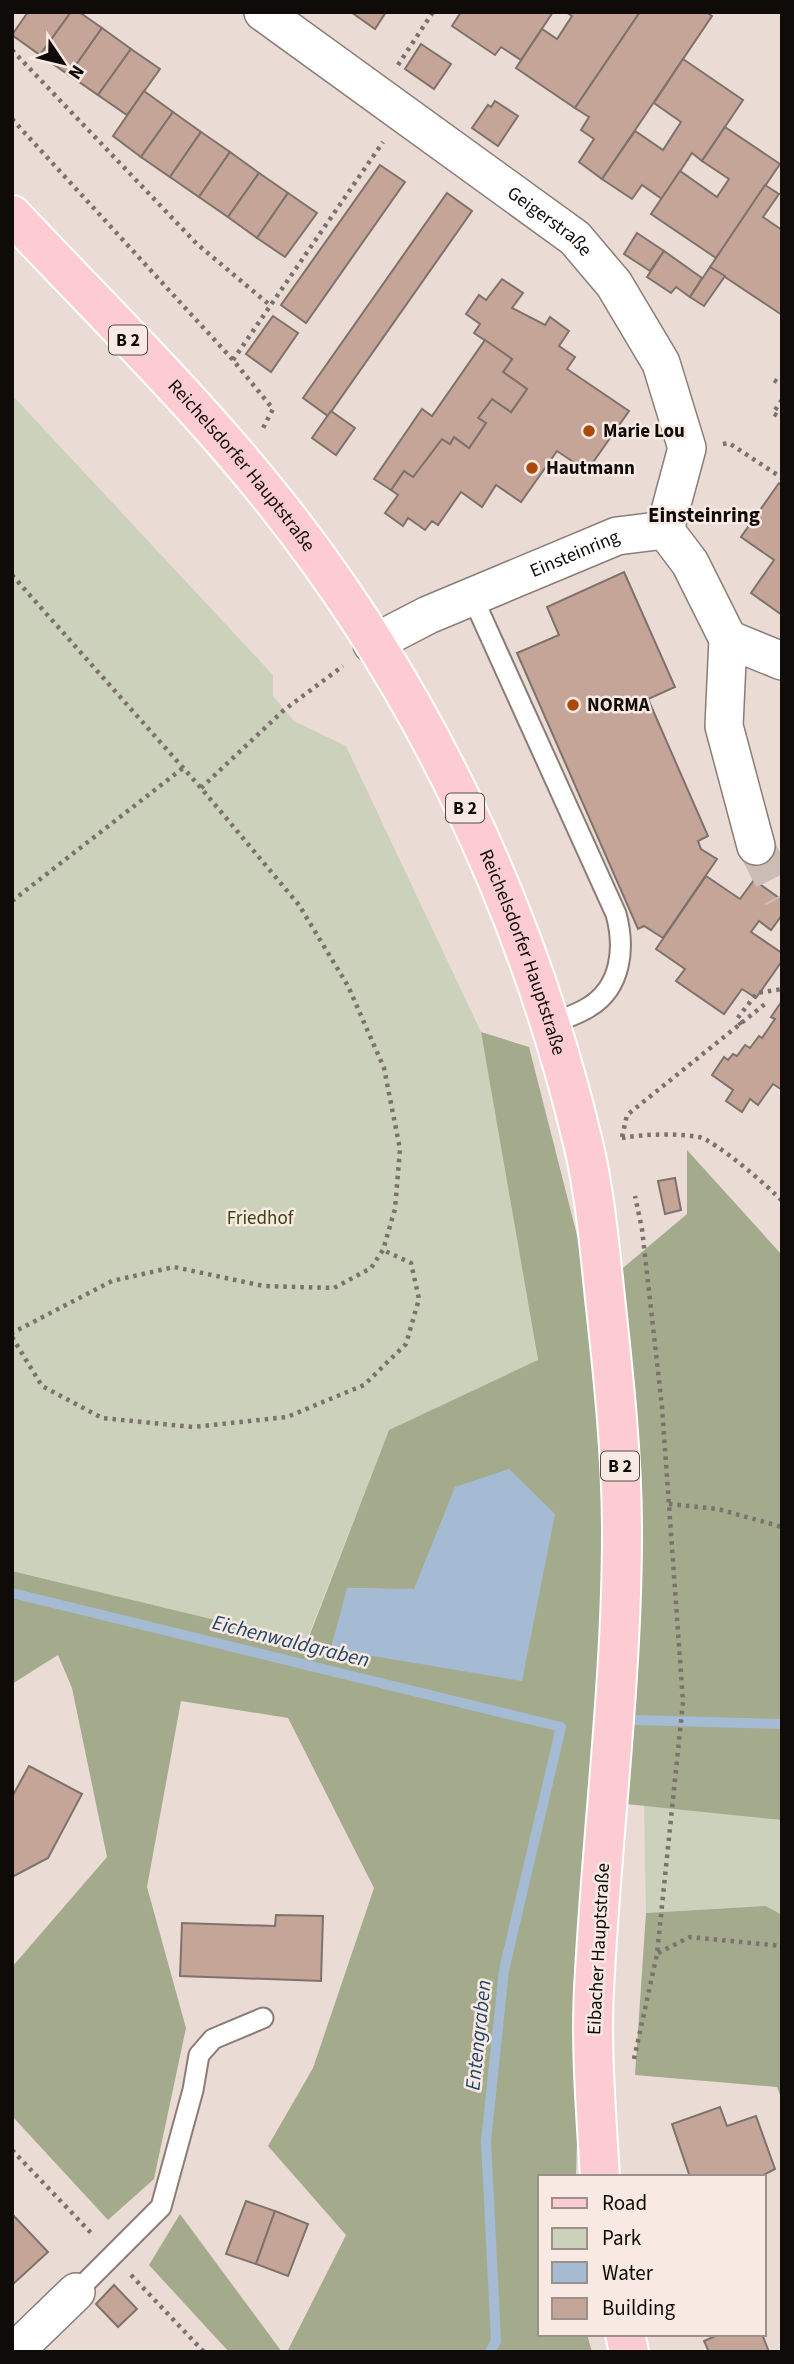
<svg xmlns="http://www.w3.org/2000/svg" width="794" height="2364" viewBox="0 0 794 2364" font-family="'Source Sans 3',sans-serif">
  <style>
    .green { fill: #cbd1ba }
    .forest { fill: #a4ab8d; fill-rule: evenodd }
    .water { fill: #a4bbd3 }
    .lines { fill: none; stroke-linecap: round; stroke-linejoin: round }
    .stream { stroke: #a4bbd3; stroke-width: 10 }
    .building { fill: #c4a597; stroke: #7f726c; stroke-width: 2 }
    .minor-tunnel { stroke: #c9bdb6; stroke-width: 37; stroke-dasharray: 37 18; stroke-linecap: butt }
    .service-casing { stroke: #8a7d77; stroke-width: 23 }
    .minor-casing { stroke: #8a7d77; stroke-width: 40 }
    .primary-casing { stroke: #fff; stroke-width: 42 }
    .path { stroke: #7b726d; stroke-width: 4.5; stroke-dasharray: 3.5 5; stroke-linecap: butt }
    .service { stroke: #fff; stroke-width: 19 }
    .minor { stroke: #fff; stroke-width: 37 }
    .primary { stroke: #fdccd3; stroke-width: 38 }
    .poi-dot { fill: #ab490a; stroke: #f8e9e2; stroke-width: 2.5 }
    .labels { text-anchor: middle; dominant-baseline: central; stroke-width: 5; stroke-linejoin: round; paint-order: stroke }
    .shield { fill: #f8e9e2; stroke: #554e4a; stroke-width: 2 }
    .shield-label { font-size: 18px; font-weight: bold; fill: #0f0b09 }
    .street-label { font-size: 19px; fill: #0f0b09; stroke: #f8e9e2 }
    .poi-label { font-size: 19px; font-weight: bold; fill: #0f0b09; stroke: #f8e9e2; text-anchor: start }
    .park-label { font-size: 19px; fill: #3a4311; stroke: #f8e9e2 }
    .neighbourhood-label { font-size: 21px; font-weight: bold; fill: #0f0b09; stroke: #f8e9e2 }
    .water-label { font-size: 21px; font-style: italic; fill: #1f4567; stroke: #f8e9e2 }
  </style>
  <rect width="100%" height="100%" fill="#eadcd5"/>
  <g class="green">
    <path d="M 12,395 L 273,675 L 273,696 L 294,721 L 346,746 L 481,1032 L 538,1361 L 389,1430 L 306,1642 L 12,1571 Z"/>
    <path d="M 644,1805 L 782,1820 L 782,1915 L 766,1906 L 646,1913 Z"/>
  </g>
  <g class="forest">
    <path d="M 481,1032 L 529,1047 L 592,1294 L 687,1214 L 687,1150 L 782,1255 L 782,1820 L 587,1800 L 576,2177 L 540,2177 L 540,2334 L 587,2334 L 592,2352 L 287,2352 L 346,2235 L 268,2146 L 313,2068 L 374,1888 L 288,1718 L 181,1701 L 147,1887 L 186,2028 L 154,2179 L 108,2220 L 12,2116 L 12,1967 L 107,1857 L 72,1688 L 58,1655 L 12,1684 L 12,1571 L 307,1642 L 389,1430 L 538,1360 ZM 348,1588 L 415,1590 L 331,1649 Z"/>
    <path d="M 766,1906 L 782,1915 L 782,2101 L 777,2087 L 635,2075 L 646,1913 Z"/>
    <path d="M 180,2214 L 282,2352 L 229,2352 L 149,2265 Z"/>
  </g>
  <path class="water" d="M 509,1469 L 555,1514 L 522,1681 L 331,1649 L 347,1588 L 414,1589 L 455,1487 Z"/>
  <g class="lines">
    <g class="stream">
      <path d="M 12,1593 L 561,1727 L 504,1970 L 486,2141 L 496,2341 L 490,2352"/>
      <path d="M 635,1720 L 782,1724"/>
    </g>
  </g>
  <g class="building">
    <path d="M 28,12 L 71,12 L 40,55 L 12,35 Z"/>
    <path d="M 71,12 L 79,12 L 102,28 L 69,75 L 40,55 Z"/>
    <path d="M 351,12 L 386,12 L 375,29 Z"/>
    <path d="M 461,12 L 553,12 L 521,60 L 501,47 L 495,55 L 452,26 Z"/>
    <path d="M 566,12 L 640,12 L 575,108 L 516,68 L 542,29 L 557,39 L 572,16 Z"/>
    <path d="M 640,12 L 706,12 L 712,16 L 602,179 L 579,162 L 594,139 L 581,130 L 589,117 L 575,108 Z"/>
    <path d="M 102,28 L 131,49 L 98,95 L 69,75 Z"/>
    <path d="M 421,44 L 451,64 L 434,89 L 405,69 Z"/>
    <path d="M 131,49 L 160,69 L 127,115 L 98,95 Z"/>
    <path d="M 683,59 L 743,100 L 702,161 L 692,153 L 662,199 L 642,185 L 632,199 L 602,179 L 635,131 L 663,150 L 681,122 L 654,103 Z"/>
    <path d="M 144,91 L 173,112 L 141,157 L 113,136 Z"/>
    <path d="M 495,101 L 518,116 L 498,146 L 472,128 L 488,105 L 491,107 Z"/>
    <path d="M 173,112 L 201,132 L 170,177 L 141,157 Z"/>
    <path d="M 725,127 L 780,164 L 716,258 L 651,214 L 680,171 L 717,197 L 729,179 L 702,161 Z"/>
    <path d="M 201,132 L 230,152 L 199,197 L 170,177 Z"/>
    <path d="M 230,152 L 259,173 L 228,217 L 199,197 Z"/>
    <path d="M 380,165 L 405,182 L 306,323 L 281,305 Z"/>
    <path d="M 259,173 L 288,193 L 257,238 L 228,217 Z"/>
    <path d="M 765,185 L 779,194 L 763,217 L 782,230 L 782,315 L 710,267 Z"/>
    <path d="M 288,193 L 317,213 L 285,257 L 257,238 Z"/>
    <path d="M 447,193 L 472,211 L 328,416 L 303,398 Z"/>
    <path d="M 637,233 L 664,251 L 650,271 L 624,254 Z"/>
    <path d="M 664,251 L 702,278 L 690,297 L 676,287 L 671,293 L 647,277 Z"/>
    <path d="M 710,267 L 725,276 L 704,306 L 690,297 Z"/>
    <path d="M 502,279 L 523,293 L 512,308 L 545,325 L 550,317 L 569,331 L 559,346 L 575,357 L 567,369 L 629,411 L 587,471 L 557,451 L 521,502 L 496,485 L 482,507 L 461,492 L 438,525 L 432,521 L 425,530 L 408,518 L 403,526 L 385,513 L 398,495 L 391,490 L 404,471 L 413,477 L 442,439 L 450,444 L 454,437 L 469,448 L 486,423 L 478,418 L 492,399 L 511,412 L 527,389 L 503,372 L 512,359 L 474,333 L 480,324 L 466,314 L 479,295 L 486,300 Z"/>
    <path d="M 273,316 L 298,333 L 271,372 L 246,354 Z"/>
    <path d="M 485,340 L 512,359 L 503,372 L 527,389 L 511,412 L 492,399 L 478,418 L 486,423 L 469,448 L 454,437 L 450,444 L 442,439 L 413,477 L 404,471 L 391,490 L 374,479 L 422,409 L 432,416 Z"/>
    <path d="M 331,411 L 355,428 L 336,455 L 312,438 Z"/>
    <path d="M 779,483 L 782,485 L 782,615 L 751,593 L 774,560 L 741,537 Z"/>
    <path d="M 624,572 L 675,687 L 648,699 L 708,836 L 698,841 L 701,849 L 717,859 L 663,938 L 644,926 L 638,929 L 517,653 L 559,635 L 547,607 Z"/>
    <path d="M 706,876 L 740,899 L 754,880 L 782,900 L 782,915 L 771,930 L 759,921 L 751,932 L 782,953 L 782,961 L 756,998 L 742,989 L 724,1014 L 676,981 L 685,969 L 656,949 Z"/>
    <path d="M 782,1001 L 782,1090 L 773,1084 L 758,1105 L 750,1099 L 742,1112 L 726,1101 L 733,1090 L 712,1075 L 724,1057 L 728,1060 L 733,1054 L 737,1056 L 745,1045 L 750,1048 L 759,1036 L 762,1038 L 775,1019 L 771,1017 Z"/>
    <path d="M 675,1178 L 681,1210 L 665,1214 L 658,1181 Z"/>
    <path d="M 29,1766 L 82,1794 L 48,1858 L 12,1877 L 12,1797 Z"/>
    <path d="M 276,1915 L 323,1916 L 321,1981 L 180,1976 L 182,1923 L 275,1926 Z"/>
    <path d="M 720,2107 L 727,2126 L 756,2116 L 775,2169 L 760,2177 L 690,2177 L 672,2124 Z"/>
    <path d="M 246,2201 L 275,2211 L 256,2264 L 226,2254 Z"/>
    <path d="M 275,2211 L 308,2224 L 288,2276 L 256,2264 Z"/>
    <path d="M 12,2214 L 48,2252 L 12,2285 Z"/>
    <path d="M 114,2285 L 137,2309 L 118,2327 L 96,2304 Z"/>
    <path d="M 720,2334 L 762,2334 L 769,2352 L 709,2352 L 704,2341 Z"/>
  </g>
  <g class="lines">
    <path class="minor-tunnel" d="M 756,846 L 782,897"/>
    <defs>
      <g id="service">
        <path d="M 472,596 L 616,914 C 625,947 622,987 589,1007 C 577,1015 562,1019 548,1025"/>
        <path d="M 76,2292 L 161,2207 L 193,2090 L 199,2055 L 213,2039 L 263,2018"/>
      </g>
      <g id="minor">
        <path id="s1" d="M 263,12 L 575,238 L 614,284 L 661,363 L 687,448 L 665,530"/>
        <path d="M 728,639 L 782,661"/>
        <path id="s2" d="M 372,644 L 428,615 L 617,536 L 665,530 L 690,563 L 728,639 L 724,726 L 756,846"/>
        <path d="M 14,2352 L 76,2292"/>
      </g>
      <g id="primary">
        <path id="s3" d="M 12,215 C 100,309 194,400 274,501 C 424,689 529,913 584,1147 C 596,1199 600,1253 606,1307 C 614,1381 622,1457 622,1532 C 622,1680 603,1825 595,1972 C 590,2041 596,2109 600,2177"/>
        <path d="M 625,2334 L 629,2352"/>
      </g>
    </defs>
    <use href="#service" class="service-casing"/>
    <use href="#minor" class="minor-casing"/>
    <use href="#primary" class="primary-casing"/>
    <g class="path">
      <path d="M 12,50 L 197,244 L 271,306"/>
      <path d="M 398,65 L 433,12"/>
      <path d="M 12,119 L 233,360 L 273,409 L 262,430"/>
      <path d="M 233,360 L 383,142"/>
      <path d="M 774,380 L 782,385"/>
      <path d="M 782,400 L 773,413 L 782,419"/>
      <path d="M 723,444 L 729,443 L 782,478"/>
      <path d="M 12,575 L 201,788 L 299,905 L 348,986 L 384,1068 L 400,1149 L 395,1209 L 383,1250 L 371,1268 L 334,1288 L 264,1286 L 174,1267 L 112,1281 L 12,1333"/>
      <path d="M 201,788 L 284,710 L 343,666"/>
      <path d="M 12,901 L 183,768"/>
      <path d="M 741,1025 L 737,1019 L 757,993 L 782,989"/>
      <path d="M 622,1137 L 627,1115 L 765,1004"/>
      <path d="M 622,1138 C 646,1134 675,1133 699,1137 C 716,1141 769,1187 782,1201"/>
      <path d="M 12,1337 L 42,1386 L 102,1418 L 193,1427 L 287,1417 L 364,1385 L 406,1344 L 419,1299 L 411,1263 L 383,1250"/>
      <path d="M 669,1504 L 718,1509 L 782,1527"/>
      <path d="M 658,1953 L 690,1937 L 782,1946"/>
      <path d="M 634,2059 L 657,1954 L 683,1702 L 662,1407 L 642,1229 L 635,1196"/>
      <path d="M 12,2150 L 93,2235"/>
      <path d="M 131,2275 L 204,2352"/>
    </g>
    <use href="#service" class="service"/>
    <use href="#minor" class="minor"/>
    <use href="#primary" class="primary"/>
  </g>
  <g class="poi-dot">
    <circle cx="589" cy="431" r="7"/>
    <circle cx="532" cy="468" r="7"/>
    <circle cx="573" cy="705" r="7"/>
  </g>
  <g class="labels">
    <g class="shield">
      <rect x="109" y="325.5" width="38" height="29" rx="5"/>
      <rect x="446" y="793.5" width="38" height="29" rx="5"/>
      <rect x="601" y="1451.5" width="38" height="29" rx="5"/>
    </g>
    <g class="shield-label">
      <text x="128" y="340">B 2</text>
      <text x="465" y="808">B 2</text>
      <text x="620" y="1466">B 2</text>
    </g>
    <g class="street-label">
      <text stroke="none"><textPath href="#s1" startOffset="355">Geigerstraße</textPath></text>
      <text stroke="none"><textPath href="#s3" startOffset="340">Reichelsdorfer Hauptstraße</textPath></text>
      <text stroke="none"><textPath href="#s2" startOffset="222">Einsteinring</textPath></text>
      <text stroke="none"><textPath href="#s3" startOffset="906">Reichelsdorfer Hauptstraße</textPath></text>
      <text transform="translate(599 1949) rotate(-87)">Eibacher Hauptstraße</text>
    </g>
    <g class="poi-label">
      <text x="603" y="431">Marie Lou</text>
      <text x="546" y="468">Hautmann</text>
      <text x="587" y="705">NORMA</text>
    </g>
    <g class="park-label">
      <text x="260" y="1218">Friedhof</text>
    </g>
    <g class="neighbourhood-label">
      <text x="704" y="515">Einsteinring</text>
    </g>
    <g class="water-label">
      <text transform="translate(291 1641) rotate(14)">Eichenwaldgraben</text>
      <text transform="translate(478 2035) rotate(-84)">Entengraben</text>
    </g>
  </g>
  <rect width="794" height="2364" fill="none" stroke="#0f0b09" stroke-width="28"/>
  <rect x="538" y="2175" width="228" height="161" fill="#f8e9e2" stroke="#9b908b" stroke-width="2"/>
  <rect x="552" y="2198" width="35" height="10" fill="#fdccd3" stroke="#9b908b" stroke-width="2"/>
  <text x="602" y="2210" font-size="21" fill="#0f0b09">Road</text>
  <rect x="552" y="2228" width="35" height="21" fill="#cbd1ba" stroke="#9b908b" stroke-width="2"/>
  <text x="602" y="2245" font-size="21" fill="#0f0b09">Park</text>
  <rect x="552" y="2262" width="35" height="21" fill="#a4bbd3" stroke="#9b908b" stroke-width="2"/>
  <text x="602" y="2280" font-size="21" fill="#0f0b09">Water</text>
  <rect x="552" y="2298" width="35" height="21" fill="#c4a597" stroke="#9b908b" stroke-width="2"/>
  <text x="602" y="2315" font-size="21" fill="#0f0b09">Building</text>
  <g transform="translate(63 63) rotate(125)" stroke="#f8e9e2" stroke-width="5" paint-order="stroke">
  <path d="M0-5L12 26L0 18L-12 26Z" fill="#0f0b09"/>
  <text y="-10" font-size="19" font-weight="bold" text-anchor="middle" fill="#0f0b09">N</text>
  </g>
</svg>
